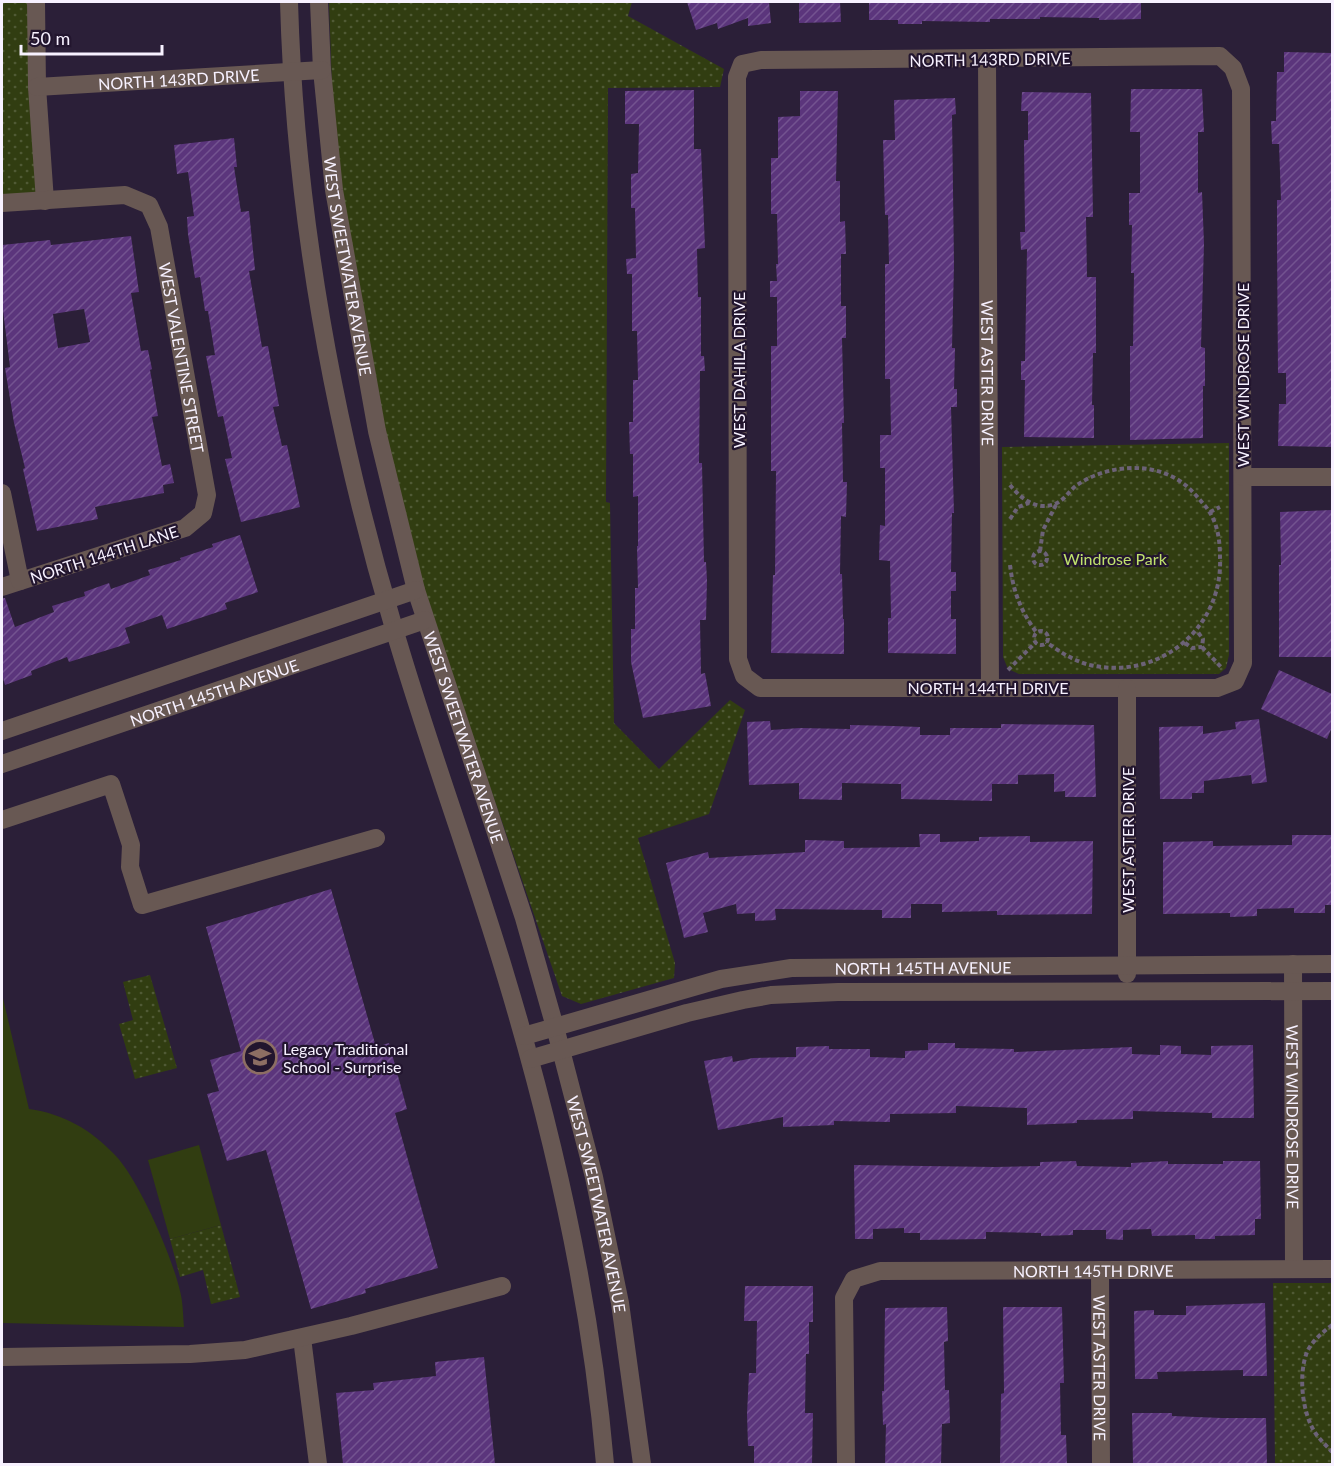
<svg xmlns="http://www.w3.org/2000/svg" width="1334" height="1466" viewBox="0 0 1334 1466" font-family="Lato,sans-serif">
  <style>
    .park { fill: url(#park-dots) }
    .garden { fill: #313d11 }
    .building { fill: url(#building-hatch); fill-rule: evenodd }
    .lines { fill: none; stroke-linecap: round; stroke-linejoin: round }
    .path { stroke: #6c6277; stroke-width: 4; stroke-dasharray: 4.5 3; stroke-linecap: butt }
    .minor { stroke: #685853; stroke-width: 18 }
    .labels { text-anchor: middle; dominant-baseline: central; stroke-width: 4.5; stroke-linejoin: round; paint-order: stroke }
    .street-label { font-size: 16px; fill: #f7f1ff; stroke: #22152e }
    .park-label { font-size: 16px; fill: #c0e26d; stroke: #22152e }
    .poi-label { font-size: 16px; fill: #f7f1ff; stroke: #22152e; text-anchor: start }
  </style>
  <defs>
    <pattern id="park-dots" width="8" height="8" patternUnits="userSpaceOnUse" patternTransform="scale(1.5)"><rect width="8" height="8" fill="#313d11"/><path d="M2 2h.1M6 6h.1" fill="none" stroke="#505a35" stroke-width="1.8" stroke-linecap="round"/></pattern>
    <pattern id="building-hatch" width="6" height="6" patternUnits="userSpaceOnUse" patternTransform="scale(1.5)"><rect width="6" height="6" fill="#5b357c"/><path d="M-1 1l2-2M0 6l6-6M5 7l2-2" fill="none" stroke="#735390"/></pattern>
  </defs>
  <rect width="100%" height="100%" fill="#2b1f38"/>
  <g class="park">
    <path d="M 2,2 L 29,2 L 38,195 L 2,197 Z"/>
    <path d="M 329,2 L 632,2 L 628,16 L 724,69 L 720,87 L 608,88 L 606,502 L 610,503 L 614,723 L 659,769 L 730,700 L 745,710 L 709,814 L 638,838 L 675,963 L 674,978 L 581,1004 L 562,996 L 427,604 L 380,422 L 343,205 L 332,89 Z"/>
    <path d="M 1229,443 L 1229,655 L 1226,668 L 1219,674 L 1019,674 L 1008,669 L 1003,657 L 1002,447 Z"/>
    <path d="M 150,975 L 177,1068 L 135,1079 L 119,1024 L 133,1020 L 123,982 Z"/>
    <path d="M 221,1225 L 240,1297 L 211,1304 L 203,1270 L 180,1277 L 170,1239 Z"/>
    <path d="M 1273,1283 L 1332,1283 L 1332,1464 L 1275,1464 Z"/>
  </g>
  <g class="garden">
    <path d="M 2,994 L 29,1109 C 64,1114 90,1129 115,1155 C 139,1180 172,1256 180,1291 C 183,1302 183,1315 184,1327 L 2,1323 Z"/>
    <path d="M 199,1145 L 221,1225 L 170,1239 L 148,1160 Z"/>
  </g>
  <g class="building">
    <path d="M 687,2 L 769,2 L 771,23 L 748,26 L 748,18 L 718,29 L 717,23 L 696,30 Z"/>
    <path d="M 799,2 L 840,2 L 841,22 L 799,23 Z"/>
    <path d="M 869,2 L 1141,2 L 1141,19 L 1099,20 L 1099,18 L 1040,17 L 1040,19 L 990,19 L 990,22 L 922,21 L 922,24 L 898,24 L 898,20 L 869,20 Z"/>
    <path d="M 1284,52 L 1332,53 L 1332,447 L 1278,446 L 1279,404 L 1286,404 L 1286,373 L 1278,373 L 1277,243 L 1277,200 L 1281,200 L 1279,144 L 1272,144 L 1271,121 L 1276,121 L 1277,72 L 1284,72 Z"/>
    <path d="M 1131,89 L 1202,89 L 1204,132 L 1198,132 L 1198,193 L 1202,192 L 1204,244 L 1201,347 L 1205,348 L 1205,386 L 1203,386 L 1203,438 L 1130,440 L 1130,346 L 1133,346 L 1134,273 L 1131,273 L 1132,225 L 1129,225 L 1129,193 L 1140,193 L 1140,132 L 1130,132 Z"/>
    <path d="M 694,90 L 694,149 L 701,149 L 705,248 L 697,249 L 698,297 L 701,297 L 701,356 L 704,356 L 705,371 L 700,371 L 699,463 L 702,463 L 704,562 L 706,562 L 707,580 L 706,620 L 700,620 L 701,674 L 705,673 L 711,706 L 643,718 L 631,662 L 631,629 L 635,629 L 635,588 L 638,588 L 637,546 L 638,546 L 638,496 L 633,497 L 633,454 L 630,454 L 629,422 L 633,422 L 633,380 L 638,380 L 637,331 L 632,331 L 632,274 L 627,274 L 626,259 L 636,258 L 635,208 L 631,208 L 631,174 L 638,173 L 639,124 L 625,124 L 625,91 Z"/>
    <path d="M 800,91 L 838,91 L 836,181 L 840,181 L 840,222 L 845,221 L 846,254 L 841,254 L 841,306 L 846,306 L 846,338 L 842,338 L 844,423 L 842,423 L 843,482 L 847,482 L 846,517 L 841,516 L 840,574 L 842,574 L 843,619 L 844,619 L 844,654 L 771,653 L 773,575 L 775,575 L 776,471 L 771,471 L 771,346 L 777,346 L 777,297 L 770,297 L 770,281 L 777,281 L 776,264 L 778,264 L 777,214 L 771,214 L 771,158 L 778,158 L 778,117 L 800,116 Z"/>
    <path d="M 1022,92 L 1091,93 L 1093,217 L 1086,217 L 1087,277 L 1096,277 L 1096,353 L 1093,353 L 1092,405 L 1094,405 L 1094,438 L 1024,437 L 1025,380 L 1021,380 L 1021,361 L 1025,361 L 1027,249 L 1021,250 L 1020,232 L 1025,232 L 1024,140 L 1028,140 L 1028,111 L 1021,111 Z"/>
    <path d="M 955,98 L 956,114 L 952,115 L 954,264 L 952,348 L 955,348 L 954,389 L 957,389 L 957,407 L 951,407 L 954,513 L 952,513 L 951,572 L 956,572 L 956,591 L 951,591 L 951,619 L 956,619 L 956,654 L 888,653 L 888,618 L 891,618 L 890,561 L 879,560 L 880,525 L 885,526 L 885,468 L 880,468 L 880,435 L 891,435 L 890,379 L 885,379 L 885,264 L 889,264 L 888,215 L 885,215 L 883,140 L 895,140 L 894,100 Z"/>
    <path d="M 234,138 L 237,167 L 234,167 L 241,212 L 249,211 L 255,270 L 249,271 L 262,347 L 268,346 L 279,406 L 273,407 L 282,446 L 287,445 L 300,507 L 241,522 L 225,459 L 232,458 L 223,416 L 218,417 L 206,356 L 215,355 L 208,311 L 205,311 L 200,277 L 195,278 L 188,234 L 187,217 L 194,216 L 188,172 L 177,174 L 174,145 Z"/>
    <path d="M 131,236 L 139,292 L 131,293 L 141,351 L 148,350 L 152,369 L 150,370 L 158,416 L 152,417 L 162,466 L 170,464 L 174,483 L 163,485 L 164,493 L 95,507 L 98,519 L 37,531 L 23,469 L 25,468 L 14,423 L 5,368 L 10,367 L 2,302 L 2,245 L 50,240 L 51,245 ZM 84,309 L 90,342 L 58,348 L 53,314 Z"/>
    <path d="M 1332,510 L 1332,657 L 1279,657 L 1279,565 L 1281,565 L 1280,512 Z"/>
    <path d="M 240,535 L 258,592 L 225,603 L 227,609 L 167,629 L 162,615 L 125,628 L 130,643 L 69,662 L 67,657 L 31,671 L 32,675 L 5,685 L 2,675 L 2,598 L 5,598 L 15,627 L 54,612 L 52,606 L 85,596 L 84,592 L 109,583 L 111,589 L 150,575 L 148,570 L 181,560 L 180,558 L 213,547 L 212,544 Z"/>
    <path d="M 1279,670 L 1332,694 L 1332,727 L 1327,739 L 1261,709 Z"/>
    <path d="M 1259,719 L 1267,782 L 1252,784 L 1251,775 L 1204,781 L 1204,793 L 1192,793 L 1192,799 L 1160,799 L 1159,727 L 1203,726 L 1203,734 L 1236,729 L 1235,722 Z"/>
    <path d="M 770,721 L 771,730 L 800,728 L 850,729 L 850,725 L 893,726 L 920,727 L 920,735 L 950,735 L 950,728 L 1001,728 L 1001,724 L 1094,725 L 1096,797 L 1065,797 L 1065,791 L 1054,792 L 1054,774 L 1018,775 L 1018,784 L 992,784 L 992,801 L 901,799 L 901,784 L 842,783 L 842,800 L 799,799 L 799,783 L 749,785 L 747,722 Z"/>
    <path d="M 919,834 L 940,834 L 940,842 L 979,841 L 979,837 L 1030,836 L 1030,842 L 1093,841 L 1092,914 L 997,915 L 997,911 L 942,912 L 942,904 L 911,904 L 911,918 L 882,918 L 882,910 L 775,909 L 776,920 L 755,921 L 755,913 L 737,914 L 736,904 L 703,913 L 708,932 L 684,938 L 666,863 L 708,852 L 709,858 L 805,852 L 805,840 L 844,841 L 844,848 L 920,847 Z"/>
    <path d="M 1292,835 L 1332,835 L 1332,905 L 1325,905 L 1325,913 L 1294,913 L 1294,908 L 1257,909 L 1257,916 L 1230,917 L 1230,913 L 1163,914 L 1163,842 L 1213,841 L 1213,846 L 1292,845 Z"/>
    <path d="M 331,889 L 376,1047 L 389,1043 L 407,1109 L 395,1113 L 438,1268 L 365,1289 L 366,1293 L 311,1309 L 266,1150 L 227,1161 L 207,1094 L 219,1091 L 210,1060 L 241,1051 L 206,927 Z"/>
    <path d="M 928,1043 L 955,1043 L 955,1048 L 1014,1049 L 1014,1052 L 1132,1047 L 1132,1054 L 1160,1055 L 1160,1045 L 1181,1046 L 1181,1054 L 1211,1055 L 1211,1046 L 1253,1045 L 1254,1118 L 1212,1118 L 1212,1113 L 1133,1111 L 1133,1119 L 1077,1120 L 1077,1123 L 1027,1125 L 1027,1108 L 956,1106 L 956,1113 L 890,1114 L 890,1122 L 834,1121 L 834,1125 L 783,1127 L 783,1117 L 718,1130 L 704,1061 L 732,1056 L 733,1062 L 753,1058 L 796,1057 L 796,1047 L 829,1046 L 829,1049 L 870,1049 L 870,1057 L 905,1058 L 905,1051 L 928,1050 Z"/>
    <path d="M 1076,1161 L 1077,1166 L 1131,1167 L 1131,1163 L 1168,1161 L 1168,1164 L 1223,1164 L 1223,1161 L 1260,1161 L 1261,1219 L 1255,1219 L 1255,1235 L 1215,1236 L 1215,1239 L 1195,1239 L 1195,1235 L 1152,1236 L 1151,1229 L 1123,1230 L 1123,1240 L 1106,1239 L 1106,1230 L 1073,1230 L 1073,1235 L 1041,1236 L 1041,1233 L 986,1232 L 986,1239 L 920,1240 L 920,1233 L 904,1233 L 904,1228 L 873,1229 L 873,1239 L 855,1239 L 854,1165 L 995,1167 L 1040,1166 L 1040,1162 Z"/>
    <path d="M 745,1286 L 813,1286 L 813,1322 L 809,1322 L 809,1354 L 806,1354 L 805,1413 L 813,1413 L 812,1464 L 754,1464 L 754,1446 L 748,1446 L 747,1414 L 749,1373 L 756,1373 L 757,1321 L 744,1321 Z"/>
    <path d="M 1265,1303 L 1267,1376 L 1243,1376 L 1243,1370 L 1157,1372 L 1158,1379 L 1135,1379 L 1134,1311 L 1154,1310 L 1154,1315 L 1186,1315 L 1186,1306 Z"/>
    <path d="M 947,1307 L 948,1341 L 944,1342 L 945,1390 L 949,1390 L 950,1423 L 942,1424 L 941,1464 L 885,1464 L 886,1424 L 883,1425 L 882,1391 L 884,1391 L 885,1308 Z"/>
    <path d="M 1003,1307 L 1062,1307 L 1064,1383 L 1060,1383 L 1061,1435 L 1066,1435 L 1067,1464 L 1000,1464 L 1001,1394 L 1004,1393 Z"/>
    <path d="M 484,1357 L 495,1464 L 343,1464 L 336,1393 L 374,1390 L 373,1383 L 436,1376 L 435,1362 Z"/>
    <path d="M 1132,1413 L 1172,1413 L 1172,1416 L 1222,1418 L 1266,1418 L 1267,1464 L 1133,1464 Z"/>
  </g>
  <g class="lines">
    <g class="path">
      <path d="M 1010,485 C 1021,499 1038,512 1057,503 C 1065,499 1070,490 1077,485 C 1108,464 1154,461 1184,484 C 1192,490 1199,499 1206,507 C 1218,522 1220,541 1220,558 C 1223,628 1159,681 1090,665 C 1074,661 1060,652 1046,642"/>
      <path d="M 1210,512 L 1220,507"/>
      <path d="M 1010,519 L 1018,507 L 1029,503"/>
      <path d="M 1040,551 L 1043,530 L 1057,503"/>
      <circle cx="1040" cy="558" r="7"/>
      <path d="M 1010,565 C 1013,591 1021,612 1037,633"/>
      <circle cx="1041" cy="638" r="7"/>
      <path d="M 1185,643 L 1192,648 L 1202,647 L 1203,639 L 1197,631"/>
      <path d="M 1202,647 L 1222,668"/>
      <path d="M 1008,670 L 1036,642"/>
      <path d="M 1332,1325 C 1323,1332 1312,1341 1307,1352 C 1298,1375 1302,1414 1316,1434 C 1321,1441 1327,1446 1332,1452"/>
    </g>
    <g class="minor">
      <path d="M 36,2 L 37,87 L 45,201"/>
      <path d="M 289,2 C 295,213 333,422 393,625 C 427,743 471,859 506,977 C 554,1136 591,1299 605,1464"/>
      <path id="s1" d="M 319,2 L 322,70 L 334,190 L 377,431 L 416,590 L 524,918 L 555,1027 L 594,1177 L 620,1303 L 642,1464"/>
      <path d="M 1220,56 L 1233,68 L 1241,89 L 1243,663 L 1235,681 L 1217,688 L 760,688 L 744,676 L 738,659 L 737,77 L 742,64 L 761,60 Z"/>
      <path id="s2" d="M 987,59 L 990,687"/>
      <path id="s3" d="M 37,87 L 322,70"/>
      <path id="s4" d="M 2,203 L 125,195 L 149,205 L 159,227 L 207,495 L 203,513 L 185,528 L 2,587"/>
      <path d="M 1243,477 L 1332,477"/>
      <path d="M 2,493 L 20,581"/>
      <path d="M 1127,688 L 1127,974"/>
      <path d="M 2,731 L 416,590"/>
      <path id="s5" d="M 2,764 L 425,620"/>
      <path d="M 2,820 L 111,784 L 131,845 L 130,867 L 142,905 L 376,838"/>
      <path id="s6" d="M 1293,964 L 1294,1269"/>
      <path id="s7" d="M 524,1036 L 721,979 L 791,968 L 1332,964"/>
      <path d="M 530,1059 L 687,1013 L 743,1000 L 771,995 L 838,992 L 1332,991"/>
      <path id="s8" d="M 1100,1270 L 1101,1464"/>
      <path d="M 302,1338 L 318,1464"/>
      <path d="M 2,1357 L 190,1354 L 245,1350 L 351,1326 L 502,1286"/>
      <path id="s9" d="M 846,1464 L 844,1298 L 854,1279 L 880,1271 L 1332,1269"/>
    </g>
  </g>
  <defs>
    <symbol id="school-ring" viewBox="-11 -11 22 22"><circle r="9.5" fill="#22152e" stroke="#8d6e63" stroke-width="1.5"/><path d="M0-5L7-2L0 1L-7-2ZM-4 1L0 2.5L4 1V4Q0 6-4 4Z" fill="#8d6e63"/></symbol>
  </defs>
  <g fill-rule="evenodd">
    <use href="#school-ring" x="241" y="1038" width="38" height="38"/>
  </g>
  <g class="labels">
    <g class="street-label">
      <text transform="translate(990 59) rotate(-1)">NORTH 143RD DRIVE</text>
      <text stroke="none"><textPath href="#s3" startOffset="142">NORTH 143RD DRIVE</textPath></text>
      <text stroke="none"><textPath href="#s1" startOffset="266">WEST SWEETWATER AVENUE</textPath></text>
      <text stroke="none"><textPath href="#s4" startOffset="306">WEST VALENTINE STREET</textPath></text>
      <text transform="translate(738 370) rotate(-90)">WEST DAHILA DRIVE</text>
      <text stroke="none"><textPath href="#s2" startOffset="314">WEST ASTER DRIVE</textPath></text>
      <text transform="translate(1242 375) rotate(-90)">WEST WINDROSE DRIVE</text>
      <text transform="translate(104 554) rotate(-18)">NORTH 144TH LANE</text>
      <text x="988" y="687">NORTH 144TH DRIVE</text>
      <text stroke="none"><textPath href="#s5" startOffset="224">NORTH 145TH AVENUE</textPath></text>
      <text stroke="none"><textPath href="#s1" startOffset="752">WEST SWEETWATER AVENUE</textPath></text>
      <text transform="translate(1127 840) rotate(-90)">WEST ASTER DRIVE</text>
      <text stroke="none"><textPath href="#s7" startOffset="408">NORTH 145TH AVENUE</textPath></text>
      <text stroke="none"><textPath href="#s6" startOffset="153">WEST WINDROSE DRIVE</textPath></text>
      <text stroke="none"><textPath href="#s1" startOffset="1238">WEST SWEETWATER AVENUE</textPath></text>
      <text stroke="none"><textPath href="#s9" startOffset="428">NORTH 145TH DRIVE</textPath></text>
      <text stroke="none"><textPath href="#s8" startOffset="98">WEST ASTER DRIVE</textPath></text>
    </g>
    <g class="park-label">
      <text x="1115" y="558">Windrose Park</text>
    </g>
    <g class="poi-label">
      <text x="283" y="1048">Legacy Traditional<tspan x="283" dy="18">School - Surprise</tspan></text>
    </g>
  </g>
  <rect width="1334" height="1466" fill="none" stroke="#f7f1ff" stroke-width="6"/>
  <path d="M21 45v9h141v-9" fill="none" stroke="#f7f1ff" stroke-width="3"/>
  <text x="30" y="45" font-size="18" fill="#f7f1ff" stroke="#22152e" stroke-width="4.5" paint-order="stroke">50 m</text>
</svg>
